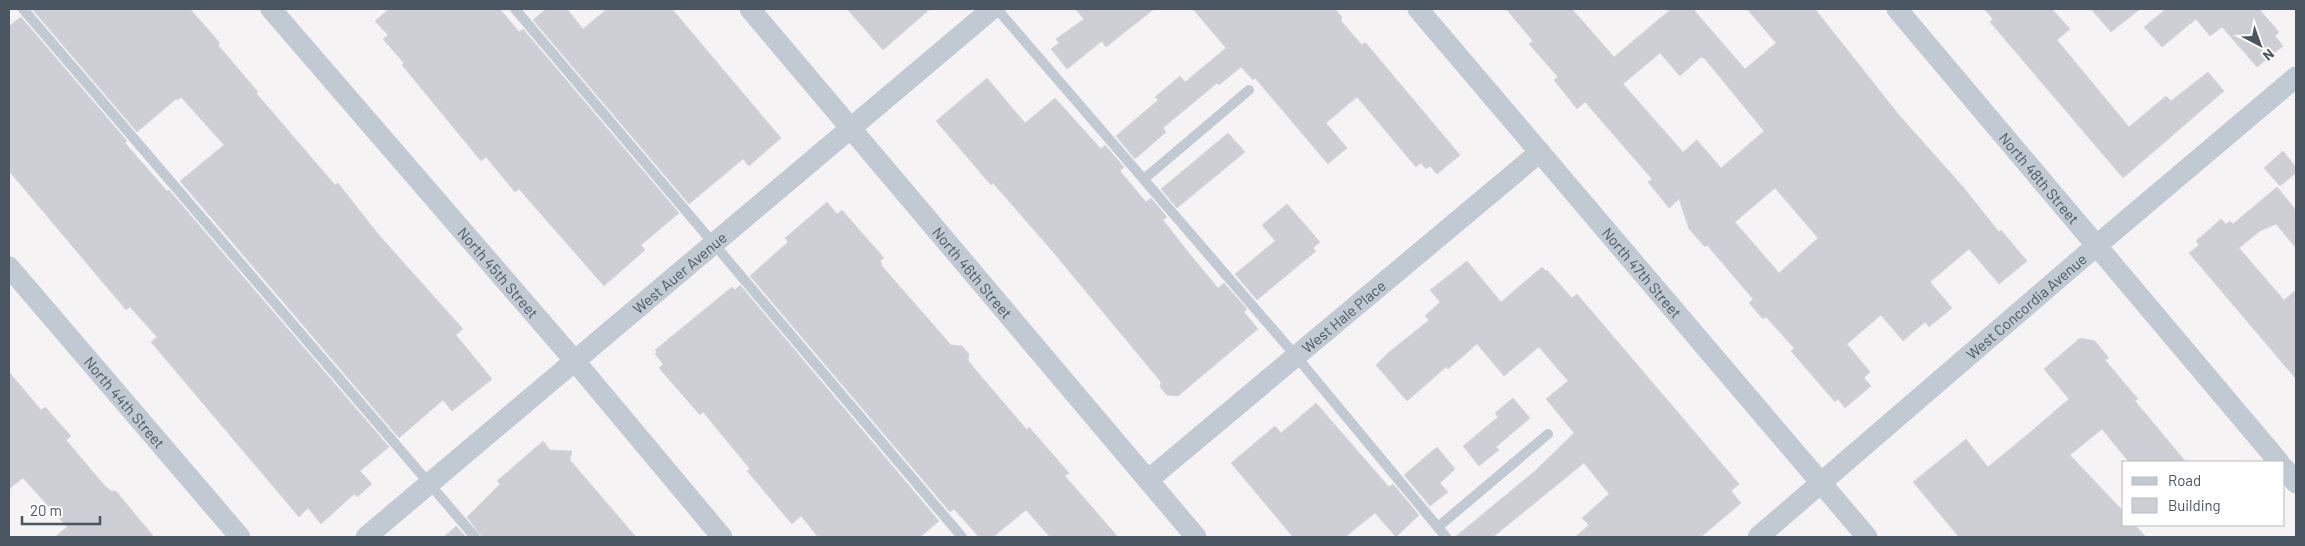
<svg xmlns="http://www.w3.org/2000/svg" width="2305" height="546" viewBox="0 0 2305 546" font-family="Barlow,sans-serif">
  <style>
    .building { fill: #cdcfd5; stroke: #d7d9de; fill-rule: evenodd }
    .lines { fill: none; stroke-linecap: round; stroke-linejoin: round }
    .service { stroke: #c1cad2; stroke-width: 10 }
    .minor { stroke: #c1cad2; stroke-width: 21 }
    .labels { text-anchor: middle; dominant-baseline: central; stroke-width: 5; stroke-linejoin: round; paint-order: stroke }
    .street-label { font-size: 15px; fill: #4a5661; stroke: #fff }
  </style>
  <rect width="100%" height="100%" fill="#f5f3f3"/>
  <g class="building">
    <path d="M 32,9 L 190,9 L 220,43 L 218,45 L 258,92 L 256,93 L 335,185 L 338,183 L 378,234 L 463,329 L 456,335 L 492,379 L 452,411 L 443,400 L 399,438 L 180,181 L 224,145 L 181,97 L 178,100 L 176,99 L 137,132 Z"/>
    <path d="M 389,9 L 500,9 L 519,32 L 523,29 L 679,213 L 641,245 L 645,250 L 604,286 L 519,189 L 515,192 L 486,157 L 481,161 L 402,65 L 404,63 L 383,39 L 388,35 L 375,21 Z"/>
    <path d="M 546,9 L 567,9 L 583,29 L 607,9 L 672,9 L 781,138 L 749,166 L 743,159 L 689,204 L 533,20 Z"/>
    <path d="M 847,9 L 930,9 L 883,50 Z"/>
    <path d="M 1075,9 L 1154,9 L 1106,47 L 1102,41 L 1067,69 L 1051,49 L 1059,43 L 1056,39 L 1084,19 Z"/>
    <path d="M 1193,9 L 1335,9 L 1342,17 L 1341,21 L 1362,45 L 1365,42 L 1460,155 L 1437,174 L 1430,166 L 1426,169 L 1421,163 L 1416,167 L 1357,97 L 1326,123 L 1347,148 L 1328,164 L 1255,78 L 1253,80 L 1241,67 L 1219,85 L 1217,83 L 1163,128 L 1166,132 L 1135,159 L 1116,136 L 1158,100 L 1155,97 L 1180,76 L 1185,82 L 1226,48 Z"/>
    <path d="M 1506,9 L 1572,9 L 1614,57 L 1671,9 L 1693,9 L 1745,69 L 1776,43 L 1747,9 L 1815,9 L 1899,115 L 1964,188 L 1999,232 L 2001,230 L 2027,261 L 1999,284 L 1969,249 L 1930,282 L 1952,308 L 1929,327 L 1925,322 L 1903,341 L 1881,315 L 1847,344 L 1870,372 L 1864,378 L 1871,386 L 1845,408 L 1838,399 L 1835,402 L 1791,351 L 1794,348 L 1766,317 L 1763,319 L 1749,303 L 1753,299 L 1707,245 L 1705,247 L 1689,229 L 1679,199 L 1669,208 L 1648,182 L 1652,179 L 1585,102 L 1577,109 L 1554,80 L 1558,77 L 1529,44 L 1533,41 ZM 1660,53 L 1680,76 L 1701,57 L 1705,59 L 1764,131 L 1721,168 L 1697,140 L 1683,152 L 1623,84 ZM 1775,188 L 1818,238 L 1779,273 L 1735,222 Z"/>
    <path d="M 1984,9 L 2052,9 L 2070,29 L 2057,40 L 2129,127 L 2166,96 L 2171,101 L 2208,72 L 2224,91 L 2123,178 L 1990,22 L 1993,19 Z"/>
    <path d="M 2091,9 L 2140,9 L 2111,32 Z"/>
    <path d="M 2166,9 L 2259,9 L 2279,32 L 2275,36 L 2283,46 L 2257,67 L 2222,27 L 2210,36 L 2196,19 L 2162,47 L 2144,27 Z"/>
    <path d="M 21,17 L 127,141 L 125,143 L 167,191 L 169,190 L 389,447 L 360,471 L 372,484 L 357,497 L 354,494 L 321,524 L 308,508 L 299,517 L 151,342 L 157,337 L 130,307 L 126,310 L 9,171 L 9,26 Z"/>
    <path d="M 987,78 L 1025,123 L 1055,98 L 1101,149 L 1105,145 L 1124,167 L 1120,171 L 1146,202 L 1151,198 L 1167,217 L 1163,220 L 1193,258 L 1218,288 L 1224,283 L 1247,309 L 1244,312 L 1258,329 L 1178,396 L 1167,395 L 1160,387 L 1161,382 L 1054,253 L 993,183 L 991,185 L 936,121 Z"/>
    <path d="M 1228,133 L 1245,152 L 1177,208 L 1161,189 Z"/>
    <path d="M 2283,151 L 2296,167 L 2296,173 L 2280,186 L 2264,168 Z"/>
    <path d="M 2277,187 L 2296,210 L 2296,248 L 2276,224 L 2260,231 L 2239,248 L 2284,300 L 2296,290 L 2296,379 L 2189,253 L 2199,245 L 2196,241 L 2221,219 L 2226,224 L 2230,221 L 2233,224 Z"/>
    <path d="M 827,202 L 837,214 L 842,210 L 884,258 L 880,261 L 882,263 L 881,265 L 951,345 L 962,346 L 969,354 L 968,360 L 974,368 L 1027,430 L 1029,427 L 1069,473 L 1065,476 L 1118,537 L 1050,537 L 1026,510 L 993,537 L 979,537 L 954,509 L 950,512 L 750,276 L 788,242 L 785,238 Z"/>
    <path d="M 1287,204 L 1320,242 L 1313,248 L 1316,251 L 1257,300 L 1235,274 L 1275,241 L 1262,225 Z"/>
    <path d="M 1467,261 L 1501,302 L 1542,267 L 1546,271 L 1547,270 L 1572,298 L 1577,294 L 1739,484 L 1731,491 L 1741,503 L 1701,537 L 1575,537 L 1589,525 L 1582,518 L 1609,494 L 1584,463 L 1493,537 L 1455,537 L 1535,471 L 1574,433 L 1546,399 L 1568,381 L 1539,347 L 1504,376 L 1477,344 L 1448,369 L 1446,367 L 1407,401 L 1376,365 L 1388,353 L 1429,320 L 1425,316 L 1440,302 L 1430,290 Z"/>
    <path d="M 740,285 L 939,521 L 920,537 L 818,537 L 801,516 L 792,524 L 747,471 L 750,469 L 703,412 L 700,415 L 659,368 L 663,364 L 655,354 L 657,352 L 655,350 L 732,287 L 735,290 Z"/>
    <path d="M 2080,338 L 2095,341 L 2109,358 L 2105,360 L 2138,399 L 2135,401 L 2186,462 L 2129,462 L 2102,429 L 2070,455 L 2124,512 L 2124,525 L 2135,525 L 2146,537 L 1959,537 L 1913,482 L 1966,439 L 1988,467 L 2034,429 L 2069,399 L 2044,369 Z"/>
    <path d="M 9,372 L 41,410 L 45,407 L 71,436 L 66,440 L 105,486 L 111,491 L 116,491 L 154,537 L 55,537 L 67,527 L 23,478 L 9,489 Z"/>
    <path d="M 1513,398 L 1530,418 L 1496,447 L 1499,450 L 1479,466 L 1463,446 L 1498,417 L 1495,413 Z"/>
    <path d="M 1316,403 L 1389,487 L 1393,484 L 1419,515 L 1396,537 L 1375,513 L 1345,537 L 1293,537 L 1231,463 L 1275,426 L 1281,433 Z"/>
    <path d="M 543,441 L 550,450 L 572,451 L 570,460 L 636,537 L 482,537 L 467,517 L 500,484 L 497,481 Z"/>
    <path d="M 1437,447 L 1455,469 L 1440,483 L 1448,492 L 1430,506 L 1404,475 Z"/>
    <path d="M 456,526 L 466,537 L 444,537 Z"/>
  </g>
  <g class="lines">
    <g class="service">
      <path d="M 23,9 L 475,537"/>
      <path d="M 515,9 L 962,537"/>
      <path d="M 997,9 L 1295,355 L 1446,537"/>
      <path d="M 1144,179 L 1249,90"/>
      <path d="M 1438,527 L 1548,434"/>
    </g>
    <g class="minor">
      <path id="s1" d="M 271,9 L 574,360 L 722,537"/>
      <path id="s2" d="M 750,9 L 1196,537"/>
      <path id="s3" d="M 1418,9 L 1867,537"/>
      <path id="s4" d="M 1897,9 L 2279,462"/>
      <path id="s5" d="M 9,267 L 240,537"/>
      <path d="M 2284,468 L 2296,483"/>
      <path id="s6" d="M 1148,480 L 1540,152"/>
      <path id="s7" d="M 366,537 L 992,9"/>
      <path id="s8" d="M 1758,537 L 2096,246 L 2296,77"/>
    </g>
  </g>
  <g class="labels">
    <g class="street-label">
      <text stroke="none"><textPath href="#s4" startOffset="221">North 48th Street</textPath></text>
      <text stroke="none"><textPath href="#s1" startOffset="348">North 45th Street</textPath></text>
      <text stroke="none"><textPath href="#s7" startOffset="410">West Auer Avenue</textPath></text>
      <text stroke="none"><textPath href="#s2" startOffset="345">North 46th Street</textPath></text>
      <text stroke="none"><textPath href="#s3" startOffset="346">North 47th Street</textPath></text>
      <text stroke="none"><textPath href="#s8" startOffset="354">West Concordia Avenue</textPath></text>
      <text stroke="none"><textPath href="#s6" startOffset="255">West Hale Place</textPath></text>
      <text stroke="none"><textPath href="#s5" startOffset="178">North 44th Street</textPath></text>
    </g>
  </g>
  <rect width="2305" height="546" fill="none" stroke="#4a5661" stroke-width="20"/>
  <rect x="2122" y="461" width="162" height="65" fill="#ffffff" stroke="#b7bbc0"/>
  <rect x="2132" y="477" width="25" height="8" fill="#c1cad2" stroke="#b7bbc0"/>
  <text x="2168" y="486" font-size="15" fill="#4a5661">Road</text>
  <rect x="2132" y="498" width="25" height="15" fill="#cdcfd5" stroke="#b7bbc0"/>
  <text x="2168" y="511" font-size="15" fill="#4a5661">Building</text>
  <g transform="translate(2260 45) rotate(139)" stroke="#ffffff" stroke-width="4" paint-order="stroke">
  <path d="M0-4L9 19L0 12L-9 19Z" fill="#4a5661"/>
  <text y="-8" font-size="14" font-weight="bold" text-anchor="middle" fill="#4a5661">N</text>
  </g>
  <path d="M22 516v8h78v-8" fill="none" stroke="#4a5661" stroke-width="2.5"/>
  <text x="30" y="516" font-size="15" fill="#4a5661" stroke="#ffffff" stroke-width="4" paint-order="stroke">20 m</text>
</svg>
